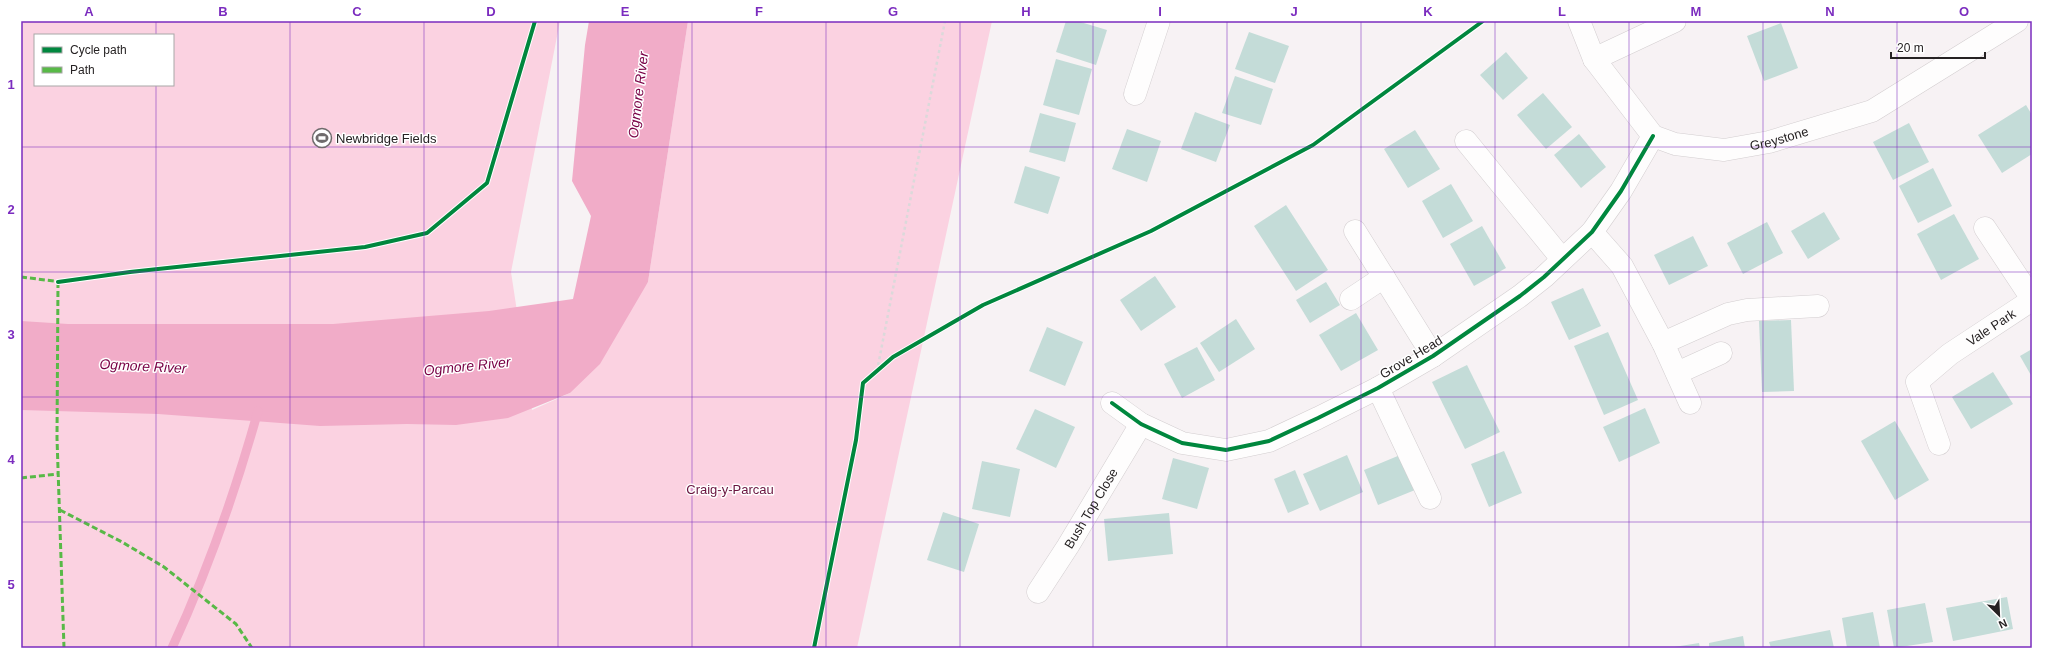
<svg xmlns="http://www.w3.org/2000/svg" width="2053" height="669" viewBox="0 0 2053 669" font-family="Arial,sans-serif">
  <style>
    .green { fill: #fbd2e1; fill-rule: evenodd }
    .water { fill: #f1acc8 }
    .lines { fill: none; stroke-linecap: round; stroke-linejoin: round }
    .stream { stroke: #f1acc8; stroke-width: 9 }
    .building { fill: #c4dcd8 }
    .minor-casing { stroke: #d3ced0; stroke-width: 23 }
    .path { stroke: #dbd9da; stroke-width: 2.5; stroke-dasharray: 3 3; stroke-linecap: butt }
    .minor { stroke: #fefdfd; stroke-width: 22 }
    .quiet { stroke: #58b947; stroke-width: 3; stroke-dasharray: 6 3; stroke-linecap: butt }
    .cycleway-casing { stroke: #fff; stroke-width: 6 }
    .cycleway { stroke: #00873e; stroke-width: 4 }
    .grid { fill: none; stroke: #7b2cbf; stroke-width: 1; stroke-opacity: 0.55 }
    .labels { text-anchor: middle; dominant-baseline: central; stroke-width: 3; stroke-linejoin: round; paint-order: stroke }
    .street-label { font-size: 13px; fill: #262223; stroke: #fff }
    .poi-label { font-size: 13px; fill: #262223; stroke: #fff; text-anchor: start }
    .park-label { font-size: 13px; fill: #69143f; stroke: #fff }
    .water-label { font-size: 14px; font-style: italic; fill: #780045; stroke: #fff }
    .neatline { fill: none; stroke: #7b2cbf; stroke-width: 1.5 }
    .grid-label { font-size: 13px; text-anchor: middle; font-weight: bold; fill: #7b2cbf }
  </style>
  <rect width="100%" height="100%" fill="#f7f2f4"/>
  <path class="green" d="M 21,21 L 560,21 L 511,272 L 532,410 L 570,393 L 648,282 L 688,21 L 992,21 L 857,648 L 21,648 ZM 35,35 L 173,35 L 173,85 L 35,85 Z"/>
  <path class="water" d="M 589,21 L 688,21 L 648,282 L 600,364 L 570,393 L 508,418 L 456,425 L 407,424 L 320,426 L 158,414 L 21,410 L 21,321 L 68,324 L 333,324 L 489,311 L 573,299 L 591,216 L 572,181 L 585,45 Z"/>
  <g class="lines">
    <path class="stream" d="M 172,648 C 208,570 235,493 258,411"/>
  </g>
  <g class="building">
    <path d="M 1066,21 L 1077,21 L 1107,30 L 1096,65 L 1056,52 Z"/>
    <path d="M 1781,23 L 1798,68 L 1764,81 L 1747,36 Z"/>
    <path d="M 1249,32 L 1289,46 L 1275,83 L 1235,69 Z"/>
    <path d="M 1506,52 L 1528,78 L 1503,100 L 1480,75 Z"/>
    <path d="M 1056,59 L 1092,69 L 1079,115 L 1043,105 Z"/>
    <path d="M 1235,76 L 1273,89 L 1261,125 L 1222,113 Z"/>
    <path d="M 1543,93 L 1572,127 L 1546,149 L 1517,115 Z"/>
    <path d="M 2026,105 L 2032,115 L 2032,154 L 2002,173 L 1978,135 Z"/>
    <path d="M 1195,112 L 1230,125 L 1216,162 L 1181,149 Z"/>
    <path d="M 1040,113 L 1076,123 L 1065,162 L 1029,152 Z"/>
    <path d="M 1909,123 L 1929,162 L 1893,180 L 1873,142 Z"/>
    <path d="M 1127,129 L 1161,141 L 1147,182 L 1112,169 Z"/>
    <path d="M 1415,130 L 1440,169 L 1408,188 L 1384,149 Z"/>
    <path d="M 1579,134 L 1606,167 L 1581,188 L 1554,155 Z"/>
    <path d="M 1025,166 L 1060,177 L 1048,214 L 1014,203 Z"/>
    <path d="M 1933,168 L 1952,206 L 1918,223 L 1899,186 Z"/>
    <path d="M 1451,184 L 1473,221 L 1443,238 L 1422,201 Z"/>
    <path d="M 1286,205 L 1328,270 L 1296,291 L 1254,226 Z"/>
    <path d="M 1824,212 L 1840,239 L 1808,259 L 1791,231 Z"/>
    <path d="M 1954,214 L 1979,259 L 1941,280 L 1917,234 Z"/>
    <path d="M 1767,222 L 1783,253 L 1743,274 L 1727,243 Z"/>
    <path d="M 1482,226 L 1506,268 L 1474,286 L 1450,244 Z"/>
    <path d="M 1693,236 L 1708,266 L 1669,285 L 1654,255 Z"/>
    <path d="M 1155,276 L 1176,307 L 1141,331 L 1120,300 Z"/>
    <path d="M 1326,282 L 1340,305 L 1310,323 L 1296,300 Z"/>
    <path d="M 1583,288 L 1601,326 L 1569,340 L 1551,302 Z"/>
    <path d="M 1356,313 L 1378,350 L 1341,371 L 1319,335 Z"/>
    <path d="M 1236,319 L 1255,349 L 1219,372 L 1200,343 Z"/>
    <path d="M 1791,320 L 1794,391 L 1762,392 L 1759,321 Z"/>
    <path d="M 1047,327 L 1083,342 L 1065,386 L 1029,371 Z"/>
    <path d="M 1608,332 L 1638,400 L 1604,415 L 1574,346 Z"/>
    <path d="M 1197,347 L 1215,380 L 1182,398 L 1164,364 Z"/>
    <path d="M 2032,349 L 2032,377 L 2020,356 Z"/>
    <path d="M 1467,365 L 1500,432 L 1465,449 L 1432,382 Z"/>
    <path d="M 1993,372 L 2013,404 L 1971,429 L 1952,397 Z"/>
    <path d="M 1645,408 L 1660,443 L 1619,462 L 1603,427 Z"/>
    <path d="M 1035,409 L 1075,427 L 1056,468 L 1016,449 Z"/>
    <path d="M 1895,421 L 1929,480 L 1895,500 L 1861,441 Z"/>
    <path d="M 1504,451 L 1522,493 L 1489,507 L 1471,464 Z"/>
    <path d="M 1405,453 L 1420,488 L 1378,505 L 1364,470 Z"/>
    <path d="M 1347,455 L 1363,492 L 1320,511 L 1303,474 Z"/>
    <path d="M 1173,458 L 1209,468 L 1197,509 L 1162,499 Z"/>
    <path d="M 982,461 L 1020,469 L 1010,517 L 972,509 Z"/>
    <path d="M 1295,470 L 1309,504 L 1288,513 L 1274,479 Z"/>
    <path d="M 943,512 L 979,524 L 964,572 L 927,560 Z"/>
    <path d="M 1169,513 L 1173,554 L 1108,561 L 1104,519 Z"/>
    <path d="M 2007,597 L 2013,629 L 1953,641 L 1946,608 Z"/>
    <path d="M 1925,603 L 1933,642 L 1894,648 L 1887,610 Z"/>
    <path d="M 1873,612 L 1880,648 L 1847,648 L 1842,618 Z"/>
    <path d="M 1830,630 L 1834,648 L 1771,648 L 1769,642 Z"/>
    <path d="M 1743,636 L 1745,648 L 1709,648 L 1709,643 Z"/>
    <path d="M 1699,643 L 1700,648 L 1674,648 L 1674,647 Z"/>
  </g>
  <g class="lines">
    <defs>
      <g id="minor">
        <path id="s1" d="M 1579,21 L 1594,59 L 1653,136 L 1675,144 L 1724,150 L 1769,142 L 1872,111 L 2017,21"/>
        <path d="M 1594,59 L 1675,21"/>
        <path d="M 1135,94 L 1159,21"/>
        <path d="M 1466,141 L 1562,259"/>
        <path d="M 1985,228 L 2032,299"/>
        <path d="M 1355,231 L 1433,356"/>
        <path d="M 1592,232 L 1622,266 L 1663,343 L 1690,403"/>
        <path d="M 1351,299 L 1384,277"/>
        <path d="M 1663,343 L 1728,314 L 1747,310 L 1818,306"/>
        <path d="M 1677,373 L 1721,353"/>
        <path d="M 1378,388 L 1430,498"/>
        <path d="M 1112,403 L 1141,424 L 1182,443 L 1226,450 L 1269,441 L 1318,418 L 1378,388 L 1433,356 L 1520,296 L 1544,277 L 1592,232 L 1621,191 L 1653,136"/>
        <path id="s2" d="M 1939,444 L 1917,382 L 1950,354 L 2032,300"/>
        <path id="s3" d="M 1038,592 L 1068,546 L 1141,424"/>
      </g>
    </defs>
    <use href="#minor" class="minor-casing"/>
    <path class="path" d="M 877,371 L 945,21"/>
    <use href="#minor" class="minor"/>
    <g class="quiet">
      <path d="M 21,277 L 62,282"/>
      <path d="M 58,282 L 57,438 L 64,648"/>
      <path d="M 21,478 L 58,474"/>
      <path d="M 60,510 L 122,542 L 164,567 L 236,624 L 252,648"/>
    </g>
    <defs>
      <g id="cycleway">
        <path d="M 58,282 L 130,272 L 365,247 L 427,233 L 487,183 L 535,21"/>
        <path d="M 1112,403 L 1141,424 L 1182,443 L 1226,450 L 1269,441 L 1318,418 L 1378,388 L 1433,356 L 1520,296 L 1544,277 L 1592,232 L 1621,191 L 1653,136"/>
        <path d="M 814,648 L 856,440 L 863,383 L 893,357 L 983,305 L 1151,231 L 1313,145 L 1483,21"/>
      </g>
    </defs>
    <use href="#cycleway" class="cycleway-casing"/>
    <use href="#cycleway" class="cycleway"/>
  </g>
  <path class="grid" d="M 156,21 L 156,35M 290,21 L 290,648M 424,21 L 424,648M 558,21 L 558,648M 692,21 L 692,648M 826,21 L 826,648M 960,21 L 960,648M 1093,21 L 1093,648M 1227,21 L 1227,648M 1361,21 L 1361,648M 1495,21 L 1495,648M 1629,21 L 1629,648M 1763,21 L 1763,648M 1897,21 L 1897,648M 156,85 L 156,648M 21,147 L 2032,147M 21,272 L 2032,272M 21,397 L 2032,397M 21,522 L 2032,522"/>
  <defs>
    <symbol id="stadium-ring" viewBox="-11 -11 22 22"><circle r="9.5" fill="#fff" stroke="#6f6b6c" stroke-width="1.5"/><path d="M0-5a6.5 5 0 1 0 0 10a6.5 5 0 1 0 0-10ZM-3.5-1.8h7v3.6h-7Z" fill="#6f6b6c"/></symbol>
  </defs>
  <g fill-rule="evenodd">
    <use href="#stadium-ring" x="311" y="127" width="22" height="22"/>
  </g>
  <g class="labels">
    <g class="street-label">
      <text stroke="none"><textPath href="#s1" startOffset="267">Greystone</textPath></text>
      <text stroke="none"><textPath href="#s2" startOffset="158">Vale Park</textPath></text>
      <text transform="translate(1411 357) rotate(-31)">Grove Head</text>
      <text stroke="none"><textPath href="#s3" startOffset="99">Bush Top Close</textPath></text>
    </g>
    <g class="poi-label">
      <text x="336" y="138">Newbridge Fields</text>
    </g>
    <g class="park-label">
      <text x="730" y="489">Craig-y-Parcau</text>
    </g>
    <g class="water-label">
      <text transform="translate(638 95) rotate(-83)">Ogmore River</text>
      <text transform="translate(143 366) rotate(3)">Ogmore River</text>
      <text transform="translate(467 366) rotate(-6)">Ogmore River</text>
    </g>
  </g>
  <rect width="2053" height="669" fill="none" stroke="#ffffff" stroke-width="44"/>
  <rect x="34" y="34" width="140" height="52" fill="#ffffff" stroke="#a8a7a7"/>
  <rect x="42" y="47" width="20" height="6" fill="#00873e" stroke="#a8a7a7"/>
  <text x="70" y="54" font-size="12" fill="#262223">Cycle path</text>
  <rect x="42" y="67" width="20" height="6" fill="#58b947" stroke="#a8a7a7"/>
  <text x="70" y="74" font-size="12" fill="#262223">Path</text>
  <g transform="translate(1999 615) rotate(156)" stroke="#ffffff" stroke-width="3" paint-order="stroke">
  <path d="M0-3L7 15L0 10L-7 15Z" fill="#262223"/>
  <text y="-6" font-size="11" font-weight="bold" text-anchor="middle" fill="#262223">N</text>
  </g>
  <path d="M1891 52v6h94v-6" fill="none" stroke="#262223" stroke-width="2"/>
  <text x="1897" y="52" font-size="12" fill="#262223" stroke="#ffffff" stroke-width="3" paint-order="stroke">20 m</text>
  <rect x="22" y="22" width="2009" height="625" class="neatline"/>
  <g class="grid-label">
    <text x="89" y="16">A</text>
    <text x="223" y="16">B</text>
    <text x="357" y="16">C</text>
    <text x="491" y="16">D</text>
    <text x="625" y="16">E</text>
    <text x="759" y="16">F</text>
    <text x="893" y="16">G</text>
    <text x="1026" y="16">H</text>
    <text x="1160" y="16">I</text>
    <text x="1294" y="16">J</text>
    <text x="1428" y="16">K</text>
    <text x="1562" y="16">L</text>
    <text x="1696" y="16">M</text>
    <text x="1830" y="16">N</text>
    <text x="1964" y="16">O</text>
    <text x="11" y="89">1</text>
    <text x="11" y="214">2</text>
    <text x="11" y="339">3</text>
    <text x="11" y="464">4</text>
    <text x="11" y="589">5</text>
  </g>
</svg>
